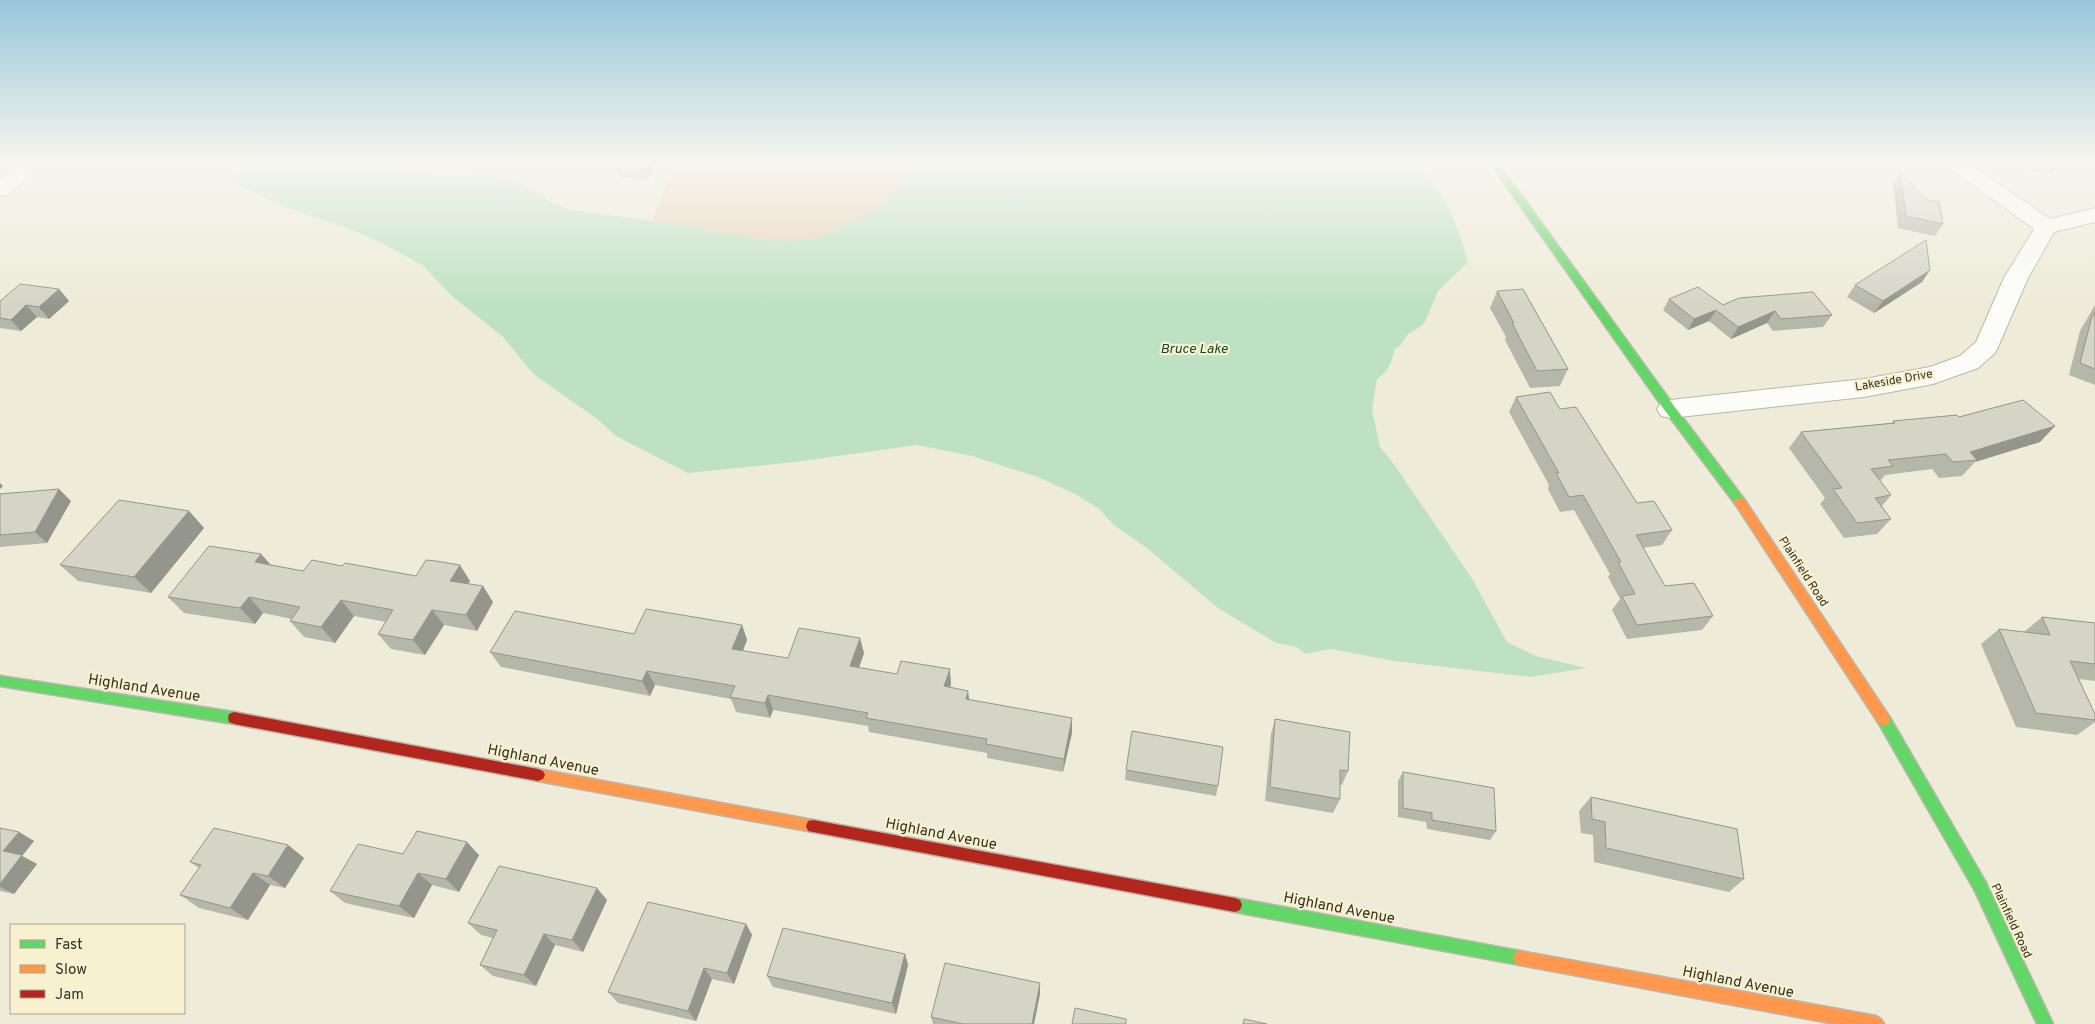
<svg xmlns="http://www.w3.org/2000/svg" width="2095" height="1024" viewBox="0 0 2095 1024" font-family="Overpass,sans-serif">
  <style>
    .green { fill: #ead1c0 }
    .water { fill: #bee1c4 }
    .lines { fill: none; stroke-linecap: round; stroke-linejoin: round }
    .street-casing { stroke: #bab7aa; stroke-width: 2 }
    .fast-casing { stroke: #bab7aa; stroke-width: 3 }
    .slow-casing { stroke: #bab7aa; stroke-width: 3 }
    .jam-casing { stroke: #bab7aa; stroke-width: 3 }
    .street { fill: #fcfcf9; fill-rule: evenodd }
    .fast { fill: #63d668; fill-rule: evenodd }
    .slow { fill: #ff974d; fill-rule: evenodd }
    .jam { fill: #b3261e; fill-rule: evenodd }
    .wall { fill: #b6b7ab }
    .shaded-wall { fill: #94958b }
    .building { fill: #d4d5c7; stroke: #94958b }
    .labels { text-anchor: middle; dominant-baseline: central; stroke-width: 4.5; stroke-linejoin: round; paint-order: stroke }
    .street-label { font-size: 12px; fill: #353226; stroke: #f7f1d0 }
    .water-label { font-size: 14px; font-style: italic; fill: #0e4c2c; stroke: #f7f1d0 }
    .near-street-label { font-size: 15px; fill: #353226; stroke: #f7f1d0 }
  </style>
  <rect width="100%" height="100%" fill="#eeebd9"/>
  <path class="green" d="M 675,163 L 910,163 L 899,187 L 870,212 L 819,237 L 796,241 L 766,240 L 652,221 Z"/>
  <path class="water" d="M 244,163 L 368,163 L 380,166 L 445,174 L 490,176 L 514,180 L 543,195 L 547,200 L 570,210 L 689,226 L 766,240 L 796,241 L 819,237 L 870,212 L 899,187 L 910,163 L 1418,163 C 1444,191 1458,226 1468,262 L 1438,291 L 1424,324 L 1408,334 L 1400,346 L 1395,349 C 1391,363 1389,371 1377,379 L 1372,410 L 1380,447 L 1393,463 L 1471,577 L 1507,642 L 1536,656 L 1586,668 L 1530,677 L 1395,661 L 1330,649 L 1305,654 L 1297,647 L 1276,643 L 1218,608 L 1148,549 L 1114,525 L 1098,508 L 1077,495 L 1038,477 L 972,456 L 917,445 L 795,462 L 688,473 L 616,436 L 596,418 L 539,378 L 530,370 L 503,337 L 452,296 L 422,265 L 382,243 L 342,226 L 288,208 L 231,182 Z"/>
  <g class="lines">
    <defs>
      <g id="street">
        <path d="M 20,163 L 43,163 L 8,195 L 0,196 L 0,179 Z"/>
        <path d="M 1945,163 L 1968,163 L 2050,219 L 2095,208 L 2095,222 L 2054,232 L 2028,278 L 1998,347 L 1995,353 L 1978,368 L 1933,384 L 1864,397 L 1670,418 L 1661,416 L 1657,409 L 1661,402 L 1670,400 L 1864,379 L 1930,367 L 1960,356 L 1976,342 L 2004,278 L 2034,229 L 1948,167 Z"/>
      </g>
      <g id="fast">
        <path d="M 1490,163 L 1498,163 L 1674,406 L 1744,499 L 1746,502 L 1744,505 L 1736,505 L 1666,412 Z"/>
        <path d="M 0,676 L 234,712 L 239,714 L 240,718 L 239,722 L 234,724 L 0,686 Z"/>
        <path d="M 1884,714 L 1889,716 L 1985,881 L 2053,1024 L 2037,1024 L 1975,891 L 1879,724 L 1878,720 L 1879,716 Z"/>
        <path d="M 1235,898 L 1520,951 L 1525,953 L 1527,958 L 1525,963 L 1520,965 L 1235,912 L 1230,910 L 1228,905 L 1230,900 Z"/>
      </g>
      <g id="slow">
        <path d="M 1740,498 L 1744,499 L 1889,716 L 1890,720 L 1889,724 L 1884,726 L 1879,724 L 1736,505 L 1734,502 L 1736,499 Z"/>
        <path d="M 538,769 L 813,820 L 818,821 L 820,826 L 818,831 L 813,832 L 538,781 L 533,779 L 531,775 L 533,771 Z"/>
        <path d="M 1520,951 L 1876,1016 L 1881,1019 L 1884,1024 L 1835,1024 L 1520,965 L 1515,963 L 1513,958 L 1515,953 Z"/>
      </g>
      <g id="jam">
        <path d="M 234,712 L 538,769 L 543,771 L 545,775 L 543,779 L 538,781 L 234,724 L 229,722 L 228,718 L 229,714 Z"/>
        <path d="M 813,820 L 1235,898 L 1240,900 L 1242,905 L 1240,910 L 1235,912 L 813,832 L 808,831 L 806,826 L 808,821 Z"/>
      </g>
    </defs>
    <use href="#street" class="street-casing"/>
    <use href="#fast" class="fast-casing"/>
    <use href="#slow" class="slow-casing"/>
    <use href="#jam" class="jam-casing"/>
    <use href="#street" class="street"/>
    <use href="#fast" class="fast"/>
    <use href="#slow" class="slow"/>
    <use href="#jam" class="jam"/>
  </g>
  <g class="wall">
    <path d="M 613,163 L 656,163 L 648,179 L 618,177 Z"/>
    <path d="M 2023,163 L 2061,163 L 2052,174 L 2027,170 Z"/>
    <path d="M 1900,172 L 1927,200 L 1943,224 L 1935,236 L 1898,228 L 1893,183 Z"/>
    <path d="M 1930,270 L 1922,282 L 1874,313 L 1847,297 L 1855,285 Z"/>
    <path d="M 59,289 L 69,301 L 49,319 L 37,317 L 21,331 L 0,328 L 0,301 Z"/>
    <path d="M 1497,291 L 1568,369 L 1560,386 L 1530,388 L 1505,340 L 1506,337 L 1490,308 Z"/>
    <path d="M 1669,299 L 1723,305 L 1832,315 L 1823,327 L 1773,331 L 1767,323 L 1731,339 L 1709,321 L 1688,330 L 1663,310 Z"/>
    <path d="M 2095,305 L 2095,385 L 2069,375 L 2080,331 Z"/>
    <path d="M 1516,397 L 1560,409 L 1637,503 L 1672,530 L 1662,545 L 1643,548 L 1665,586 L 1713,616 L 1702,630 L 1627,639 L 1612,610 L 1620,599 L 1608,577 L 1610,574 L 1574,510 L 1560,512 L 1548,489 L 1549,485 L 1509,412 Z"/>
    <path d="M 1959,417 L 2055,426 L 2040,442 L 1975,462 L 1962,476 L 1939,478 L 1932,469 L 1885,475 L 1880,481 L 1891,495 L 1882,506 L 1891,519 L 1877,534 L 1844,538 L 1820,504 L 1825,498 L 1789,448 L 1801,432 L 1892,423 L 1893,421 Z"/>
    <path d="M 0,494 L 71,501 L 47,543 L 0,547 Z"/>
    <path d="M 189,511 L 204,528 L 151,593 L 78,581 L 60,565 Z"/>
    <path d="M 261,554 L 271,565 L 303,571 L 342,566 L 416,576 L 470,581 L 468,584 L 493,602 L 477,631 L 444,625 L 425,655 L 391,649 L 378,634 L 386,622 L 354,616 L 335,643 L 304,637 L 290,621 L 292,619 L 263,613 L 255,624 L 184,613 L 168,597 Z"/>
    <path d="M 2042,617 L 2095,623 L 2095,681 L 2079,679 L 2095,720 L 2095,722 L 2077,735 L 2016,727 L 1981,644 L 1999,629 L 2024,632 Z"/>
    <path d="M 742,625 L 747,640 L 743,651 L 788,658 L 864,653 L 859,668 L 951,684 L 950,688 L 969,700 L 1072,733 L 1063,772 L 987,758 L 987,753 L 869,732 L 868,726 L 773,710 L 770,718 L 736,712 L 731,699 L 655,685 L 650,696 L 501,667 L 490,652 L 634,634 Z"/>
    <path d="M 1275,719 L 1348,771 L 1342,785 L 1340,785 L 1340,799 L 1333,813 L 1265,801 L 1271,734 Z"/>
    <path d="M 1126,770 L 1218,786 L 1216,796 L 1125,780 Z"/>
    <path d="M 1403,772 L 1496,831 L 1490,840 L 1427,829 L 1426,822 L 1398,817 L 1398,781 Z"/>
    <path d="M 1591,797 L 1744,879 L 1729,892 L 1594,862 L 1593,835 L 1581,833 L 1579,811 Z"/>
    <path d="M 0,828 L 34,841 L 22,856 L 37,864 L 14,894 L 0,891 Z"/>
    <path d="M 288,845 L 304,858 L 285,888 L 270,885 L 248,920 L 199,908 L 180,895 L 199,868 L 190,862 Z"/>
    <path d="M 403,854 L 479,855 L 459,892 L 432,885 L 414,918 L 345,903 L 330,891 Z"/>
    <path d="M 607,900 L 583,952 L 555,945 L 536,986 L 493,976 L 480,965 L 493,938 L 481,935 L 468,923 Z"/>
    <path d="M 746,924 L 752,935 L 734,984 L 712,979 L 696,1021 L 618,1003 L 608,992 Z"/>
    <path d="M 905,954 L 908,965 L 896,1014 L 773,987 L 767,976 Z"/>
    <path d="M 1040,994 L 1034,1024 L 933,1024 L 931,1017 Z"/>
  </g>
  <g class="shaded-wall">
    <path d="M 643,163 L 656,163 L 648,179 Z"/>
    <path d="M 1930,270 L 1922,282 L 1874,313 L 1883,301 Z"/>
    <path d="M 59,289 L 69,301 L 49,319 L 39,307 Z"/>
    <path d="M 26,305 L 37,317 L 21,331 L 11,320 Z"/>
    <path d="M 1716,310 L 1709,321 L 1688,330 L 1694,319 Z"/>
    <path d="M 1775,311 L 1767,323 L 1731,339 L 1738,327 Z"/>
    <path d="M 2055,426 L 2040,442 L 1975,462 L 1977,460 L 1970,452 Z"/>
    <path d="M 0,483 L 3,486 L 0,489 Z"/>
    <path d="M 59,489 L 71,501 L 47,543 L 35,532 Z"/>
    <path d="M 189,511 L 204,528 L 151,593 L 134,577 Z"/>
    <path d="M 261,554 L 275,570 L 255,562 Z"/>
    <path d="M 460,565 L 470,581 L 461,597 L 450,581 Z"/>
    <path d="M 483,586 L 493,602 L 477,631 L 466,615 Z"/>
    <path d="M 249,597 L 263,613 L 255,624 L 240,608 Z"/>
    <path d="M 341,600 L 354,616 L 335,643 L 321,627 Z"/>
    <path d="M 432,610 L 444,625 L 425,655 L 413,640 Z"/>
    <path d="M 742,625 L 747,640 L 737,664 L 732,649 Z"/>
    <path d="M 860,638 L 864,653 L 854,681 L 850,666 Z"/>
    <path d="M 950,669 L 951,684 L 946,701 L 944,686 Z"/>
    <path d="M 647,671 L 655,685 L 650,696 L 642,681 Z"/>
    <path d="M 968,691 L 970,705 L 966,699 Z"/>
    <path d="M 768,695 L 773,710 L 770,718 L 765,703 Z"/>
    <path d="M 1072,718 L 1072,733 L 1063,772 L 1064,759 Z"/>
    <path d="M 19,832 L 34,841 L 22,856 L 37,864 L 14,894 L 0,887 L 0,884 L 3,851 Z"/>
    <path d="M 467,842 L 479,855 L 459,892 L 446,879 Z"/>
    <path d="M 288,845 L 304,858 L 285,888 L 268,876 Z"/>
    <path d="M 253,873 L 270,885 L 248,920 L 230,908 Z"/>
    <path d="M 418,873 L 432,885 L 414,918 L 399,906 Z"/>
    <path d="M 597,888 L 607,900 L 583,952 L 572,940 Z"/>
    <path d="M 746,924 L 752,935 L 734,984 L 727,973 Z"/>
    <path d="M 544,934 L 555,945 L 536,986 L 524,975 Z"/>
    <path d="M 905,954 L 908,965 L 896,1014 L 892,1003 Z"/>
    <path d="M 704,968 L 712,979 L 696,1021 L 688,1011 Z"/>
    <path d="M 1040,983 L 1040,994 L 1034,1024 L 1032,1024 Z"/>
  </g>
  <g class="building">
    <path d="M 1900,172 L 1927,200 L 1939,202 L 1943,224 L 1906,216 Z"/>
    <path d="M 1926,240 L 1930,270 L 1883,301 L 1855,285 Z"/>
    <path d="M 20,284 L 59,289 L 39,307 L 26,305 L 11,320 L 0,318 L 0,301 Z"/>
    <path d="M 1698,287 L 1723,305 L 1739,298 L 1813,292 L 1832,315 L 1781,319 L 1775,311 L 1738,327 L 1716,310 L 1694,319 L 1669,299 Z"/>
    <path d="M 1523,289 L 1568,369 L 1537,371 L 1512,323 L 1514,323 L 1497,291 Z"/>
    <path d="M 2095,312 L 2095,369 L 2080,363 L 2091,320 Z"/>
    <path d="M 1550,392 L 1560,409 L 1576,407 L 1637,503 L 1654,501 L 1672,530 L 1636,535 L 1665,586 L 1694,583 L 1713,616 L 1637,625 L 1622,596 L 1635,594 L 1618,562 L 1621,562 L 1583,495 L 1569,497 L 1556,473 L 1559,473 L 1516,397 Z"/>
    <path d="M 2023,400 L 2055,426 L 1970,452 L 1977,460 L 1953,462 L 1946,454 L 1888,460 L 1893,466 L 1871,469 L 1891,495 L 1875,498 L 1891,519 L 1857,523 L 1833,489 L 1842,488 L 1801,432 L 1895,423 L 1893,421 L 1957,415 L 1959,417 Z"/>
    <path d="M 59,489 L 35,532 L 0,535 L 0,494 Z"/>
    <path d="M 119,500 L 189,511 L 134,577 L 60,565 Z"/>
    <path d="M 209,546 L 261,554 L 255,562 L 303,571 L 312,560 L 342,566 L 345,563 L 416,576 L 426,560 L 436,561 L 460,565 L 450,581 L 483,586 L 466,615 L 432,610 L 413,640 L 378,634 L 393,610 L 341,600 L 321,627 L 290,621 L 300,607 L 249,597 L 240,608 L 168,597 Z"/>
    <path d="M 646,609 L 742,625 L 732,649 L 788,658 L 799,628 L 860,638 L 850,666 L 897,674 L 901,661 L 950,669 L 944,686 L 968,691 L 966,699 L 1072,718 L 1064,759 L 986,744 L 987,739 L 866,718 L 868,713 L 768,695 L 765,703 L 730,697 L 735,686 L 647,671 L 642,681 L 490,652 L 515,611 L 634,634 Z"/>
    <path d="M 2042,617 L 2095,623 L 2095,664 L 2070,661 L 2095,714 L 2095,720 L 2036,713 L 1999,629 L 2050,635 Z"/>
    <path d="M 1275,719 L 1350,732 L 1348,771 L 1340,770 L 1340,799 L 1270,787 Z"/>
    <path d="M 1132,731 L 1223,747 L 1218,786 L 1126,770 Z"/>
    <path d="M 1403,772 L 1494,788 L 1496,831 L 1432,820 L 1432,813 L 1403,808 Z"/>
    <path d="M 1591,797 L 1737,829 L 1744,879 L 1606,848 L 1605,822 L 1592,819 Z"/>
    <path d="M 0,828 L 19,832 L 3,851 L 22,855 L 0,884 Z"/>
    <path d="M 214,828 L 288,845 L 268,876 L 253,873 L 230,908 L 180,895 L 201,865 L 190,862 Z"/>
    <path d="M 417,831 L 467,842 L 446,879 L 418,873 L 399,906 L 330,891 L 358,844 L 403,854 Z"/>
    <path d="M 499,866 L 597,888 L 572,940 L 544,934 L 524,975 L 480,965 L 497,930 L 468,923 Z"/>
    <path d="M 648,902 L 746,924 L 727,973 L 704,968 L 688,1011 L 608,992 Z"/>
    <path d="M 783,928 L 905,954 L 892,1003 L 767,976 Z"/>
    <path d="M 945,963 L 1040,983 L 1032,1024 L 963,1024 L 931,1017 Z"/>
    <path d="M 1075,1008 L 1126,1019 L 1126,1024 L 1072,1024 Z"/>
    <path d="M 1244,1019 L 1267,1024 L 1243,1024 Z"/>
  </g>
  <linearGradient id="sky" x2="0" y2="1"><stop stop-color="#97c6da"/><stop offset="0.53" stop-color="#f7f6ee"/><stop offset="1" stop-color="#f7f6ee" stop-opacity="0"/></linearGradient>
  <rect width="2095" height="306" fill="url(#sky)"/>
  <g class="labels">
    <g class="street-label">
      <text transform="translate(1894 381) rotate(-10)">Lakeside Drive</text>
      <text transform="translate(1803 572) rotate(57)">Plainfield Road</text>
      <text transform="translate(2011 921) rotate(65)">Plainfield Road</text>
    </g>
    <g class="water-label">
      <text x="1194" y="349">Bruce Lake</text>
    </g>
    <g class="near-street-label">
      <text transform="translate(144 689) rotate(9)">Highland Avenue</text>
      <text transform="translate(543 761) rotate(11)">Highland Avenue</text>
      <text transform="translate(941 835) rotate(11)">Highland Avenue</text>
      <text transform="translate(1339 909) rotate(11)">Highland Avenue</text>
      <text transform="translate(1738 983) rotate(11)">Highland Avenue</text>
    </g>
  </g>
  <rect x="10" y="924" width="175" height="90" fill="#f7f1d0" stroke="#a9a58c"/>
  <rect x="20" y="940" width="25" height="8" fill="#63d668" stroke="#a9a58c"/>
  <text x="55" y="949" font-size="15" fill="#353226">Fast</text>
  <rect x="20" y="965" width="25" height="8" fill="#ff974d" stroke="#a9a58c"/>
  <text x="55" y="974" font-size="15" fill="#353226">Slow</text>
  <rect x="20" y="990" width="25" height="8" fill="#b3261e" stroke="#a9a58c"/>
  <text x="55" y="999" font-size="15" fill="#353226">Jam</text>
</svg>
